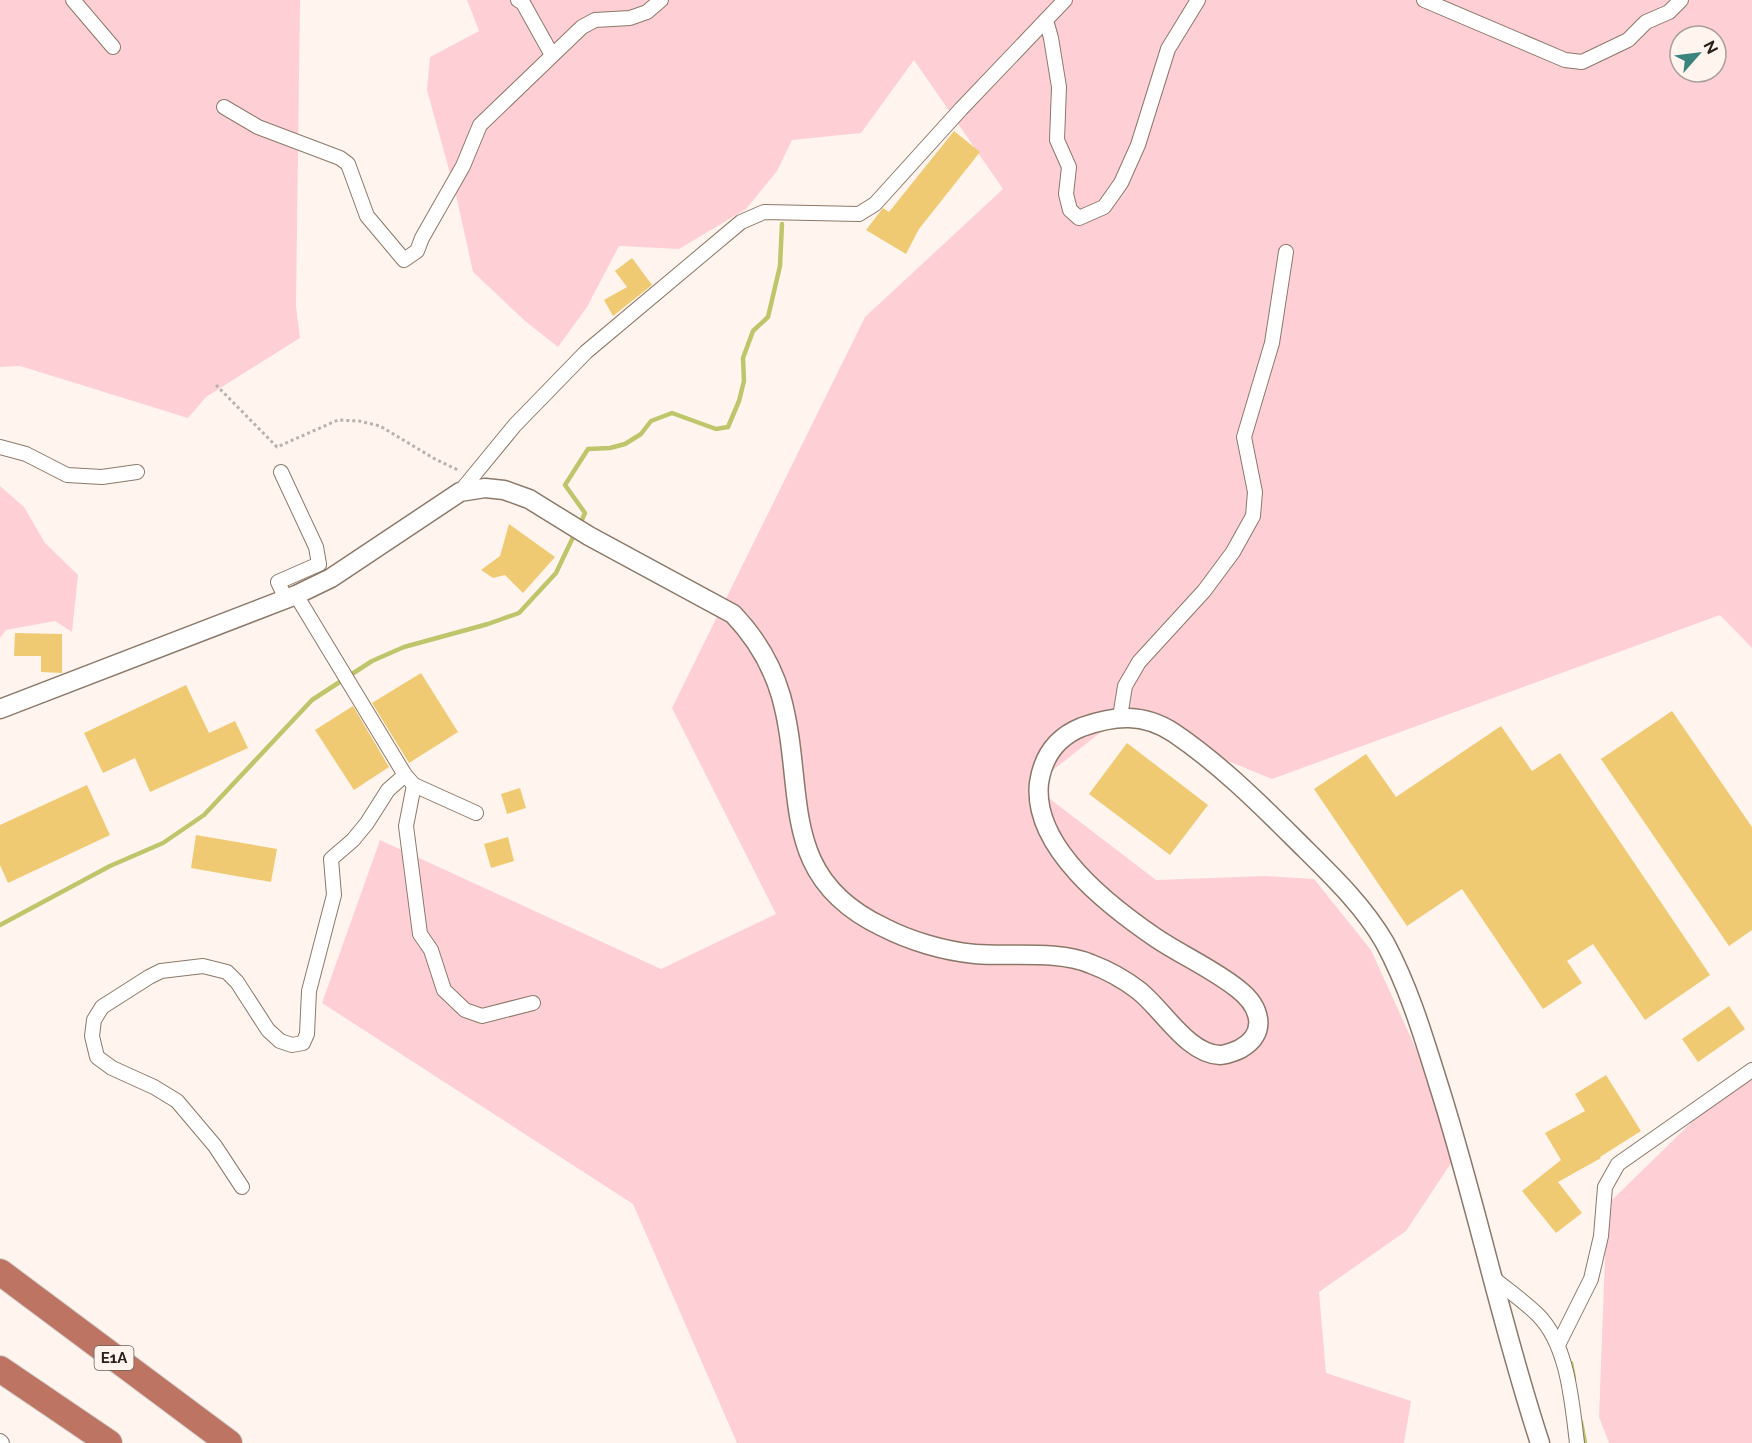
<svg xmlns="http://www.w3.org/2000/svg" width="1752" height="1443" viewBox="0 0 1752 1443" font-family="Raleway,sans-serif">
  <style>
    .green { fill: #fed0d6; fill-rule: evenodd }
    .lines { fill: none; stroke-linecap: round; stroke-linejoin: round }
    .stream { stroke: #bfc56a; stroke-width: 4.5 }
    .building { fill: #f0ca73 }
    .minor-casing { stroke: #8c7868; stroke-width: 16 }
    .tertiary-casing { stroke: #8c7868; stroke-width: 21 }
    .motorway-casing { stroke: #d4d3d1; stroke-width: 28 }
    .path { stroke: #bab1aa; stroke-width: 3; stroke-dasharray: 3 3; stroke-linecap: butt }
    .minor { stroke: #fff; stroke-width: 14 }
    .tertiary { stroke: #fff; stroke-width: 18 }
    .motorway { stroke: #bd7462; stroke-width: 26 }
    .labels { text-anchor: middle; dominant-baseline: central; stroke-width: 5; stroke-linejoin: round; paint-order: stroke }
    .shield { fill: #fff5ee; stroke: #69615a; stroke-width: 1.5 }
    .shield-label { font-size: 15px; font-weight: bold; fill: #29211a }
  </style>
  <rect width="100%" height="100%" fill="#fff5ee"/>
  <g class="green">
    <path d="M 0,0 L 300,0 L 296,306 L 300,338 L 206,397 L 188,418 L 20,366 L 0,367 Z"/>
    <path d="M 467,0 L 1752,0 L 1752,648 L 1720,615 L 1272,779 L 1120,717 L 1033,786 L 1156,880 L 1265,876 L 1314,879 L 1371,950 L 1416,1049 L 1455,1157 L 1406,1231 L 1319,1292 L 1326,1373 L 1411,1401 L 1404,1443 L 737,1443 L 633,1204 L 322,1003 L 380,840 L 661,969 L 776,914 L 672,708 L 865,317 L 1003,189 L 914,60 L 861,133 L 792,140 L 777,171 L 746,209 L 679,249 L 619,246 L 587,307 L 558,347 L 525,321 L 473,272 L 456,195 L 427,90 L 430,57 L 479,31 ZM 1680,36 L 1716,36 L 1716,72 L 1680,72 Z"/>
    <path d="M 0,486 L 24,507 L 45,543 L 78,575 L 72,632 L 55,621 L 6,630 L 0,638 Z"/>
    <path d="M 1752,1063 L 1752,1443 L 1609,1443 L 1599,1417 L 1607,1205 Z"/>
  </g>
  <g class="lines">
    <g class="stream">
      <path d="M 580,524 L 585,513 L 565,485 L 588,449 L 610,448 L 625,444 L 641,434 L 651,421 L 672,413 L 716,429 L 728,427 L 739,401 L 744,381 L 743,358 L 753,331 L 768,317 L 780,266 L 782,224"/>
      <path d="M 0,925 L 110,866 L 163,843 L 204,815 L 312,700 L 372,661 L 404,647 L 488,624 L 519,613 L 556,573 L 576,531"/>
      <path d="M 1571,1363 L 1574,1378"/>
      <path d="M 1581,1422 L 1585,1443"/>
    </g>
  </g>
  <g class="building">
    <path d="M 954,131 L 980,152 L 919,229 L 906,254 L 866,230 L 883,208 L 889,212 Z"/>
    <path d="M 632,258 L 652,285 L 613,316 L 604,300 L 627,287 L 615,271 Z"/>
    <path d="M 509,524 L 555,557 L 523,593 L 505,575 L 493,578 L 481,570 L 500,556 Z"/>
    <path d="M 15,633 L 62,634 L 62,673 L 41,672 L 41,656 L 14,656 Z"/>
    <path d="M 421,673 L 458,732 L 409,763 L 372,703 Z"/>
    <path d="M 186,685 L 209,733 L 235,721 L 248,748 L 150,792 L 135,758 L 103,773 L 84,733 Z"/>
    <path d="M 353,706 L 389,767 L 354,790 L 315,730 Z"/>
    <path d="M 1672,711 L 1752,827 L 1752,930 L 1729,946 L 1601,759 Z"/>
    <path d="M 1501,726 L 1532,771 L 1560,753 L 1710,975 L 1645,1020 L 1593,944 L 1567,961 L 1582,983 L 1543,1009 L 1462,889 L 1407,926 L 1314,789 L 1366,754 L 1396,797 Z"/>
    <path d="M 1127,743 L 1208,805 L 1170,855 L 1089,794 Z"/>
    <path d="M 87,785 L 110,835 L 8,883 L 0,865 L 0,825 Z"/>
    <path d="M 520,788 L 526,808 L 507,814 L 501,794 Z"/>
    <path d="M 196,835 L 277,849 L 271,882 L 191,868 Z"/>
    <path d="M 508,837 L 514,861 L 491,868 L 484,844 Z"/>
    <path d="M 1729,1006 L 1745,1029 L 1698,1062 L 1682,1039 Z"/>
    <path d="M 1606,1075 L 1641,1131 L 1600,1157 L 1601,1158 L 1558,1182 L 1582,1213 L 1556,1233 L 1522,1191 L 1561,1160 L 1545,1133 L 1585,1111 L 1575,1094 Z"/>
  </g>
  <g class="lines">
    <defs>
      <g id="minor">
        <path d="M 73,0 L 113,47"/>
        <path d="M 518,0 L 523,3 L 552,55"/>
        <path d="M 1424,0 L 1565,60 L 1582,62 L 1628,40 L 1646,22 L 1669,12 L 1681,0"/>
        <path d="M 1046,20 L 1051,38 L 1059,87 L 1057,140 L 1069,167 L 1066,194 L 1070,210 L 1079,218 L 1104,207 L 1121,183 L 1138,145 L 1168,49 L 1198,0"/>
        <path d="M 224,107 L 258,127 L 340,158 L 348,164 L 367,216 L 404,260 L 417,251 L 422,238 L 463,166 L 480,125 L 582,27 L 595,20 L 630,18 L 647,12 L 661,0"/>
        <path d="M 0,447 L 26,454 L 67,475 L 102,477 L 137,472"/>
        <path d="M 281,472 L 316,547 L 319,564 L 278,582 L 286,599"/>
        <path d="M 460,492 L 515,425 L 586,352 L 741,222 L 764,212 L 859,214 L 875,204 L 961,109 L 1065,0"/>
        <path d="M 296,595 L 405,775 L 414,785 L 476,813"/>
        <path d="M 1120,717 L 1125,686 L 1139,662 L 1204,591 L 1233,552 L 1253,516 L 1255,492 L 1244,437 L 1272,343 L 1286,252"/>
        <path d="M 414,785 L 406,826 L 420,934 L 431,950 L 444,990 L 465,1010 L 482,1016 L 533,1003"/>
        <path d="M 242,1187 L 215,1146 L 177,1101 L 154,1087 L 112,1068 L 97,1057 L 92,1036 L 94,1020 L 102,1007 L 149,977 L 161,971 L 203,966 L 227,972 L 237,982 L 268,1030 L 280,1041 L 292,1045 L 303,1043 L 307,1034 L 309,991 L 334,895 L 331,859 L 353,840 L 367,823 L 388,790 L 405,775"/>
        <path d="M 1491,1276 C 1506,1289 1524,1301 1538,1315 C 1568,1345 1572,1403 1577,1443"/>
        <path d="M 1558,1345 L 1591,1279 L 1601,1236 L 1605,1187 L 1618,1164 L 1752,1070"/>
        <path d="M 0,1441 L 2,1443"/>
      </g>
      <path id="tertiary" d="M 0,709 L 296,595 L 331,578 L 460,492 L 485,488 L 504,490 L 529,499 L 589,536 L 733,614 C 755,637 772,665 781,696 C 807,789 775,876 883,927 C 910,941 944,951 975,954 C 1011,957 1058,950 1091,964 C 1107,970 1125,980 1138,990 C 1162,1008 1187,1054 1220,1055 C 1225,1055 1236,1051 1240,1049 C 1269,1033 1260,1006 1238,989 C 1213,969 1183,956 1156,938 C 1109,906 1032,847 1039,783 C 1043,756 1057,737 1082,727 C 1115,715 1144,713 1174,733 C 1217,762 1257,801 1294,838 C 1327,871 1362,903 1385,943 C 1409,988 1423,1035 1438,1083 C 1476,1202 1501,1325 1540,1443"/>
      <g id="motorway">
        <path d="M 0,1272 L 229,1443"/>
        <path d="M 0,1369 L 109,1443"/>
      </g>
    </defs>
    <use href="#minor" class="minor-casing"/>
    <use href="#tertiary" class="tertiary-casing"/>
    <use href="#motorway" class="motorway-casing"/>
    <path class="path" d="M 216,385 L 277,447 L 338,420 L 359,421 L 380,426 L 435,459 L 460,471"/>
    <use href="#minor" class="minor"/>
    <use href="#tertiary" class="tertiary"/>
    <use href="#motorway" class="motorway"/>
  </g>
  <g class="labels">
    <rect class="shield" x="94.5" y="1346" width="39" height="24" rx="4.5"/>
    <g class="shield-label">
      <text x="114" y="1358">E1A</text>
    </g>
  </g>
  <g transform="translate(1698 54) rotate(62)"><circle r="28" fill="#fff5ee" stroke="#a9a099" stroke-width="1.5"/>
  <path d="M0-4.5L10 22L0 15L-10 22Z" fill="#3b837d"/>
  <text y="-9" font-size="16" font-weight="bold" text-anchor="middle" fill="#29211a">N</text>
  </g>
</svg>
